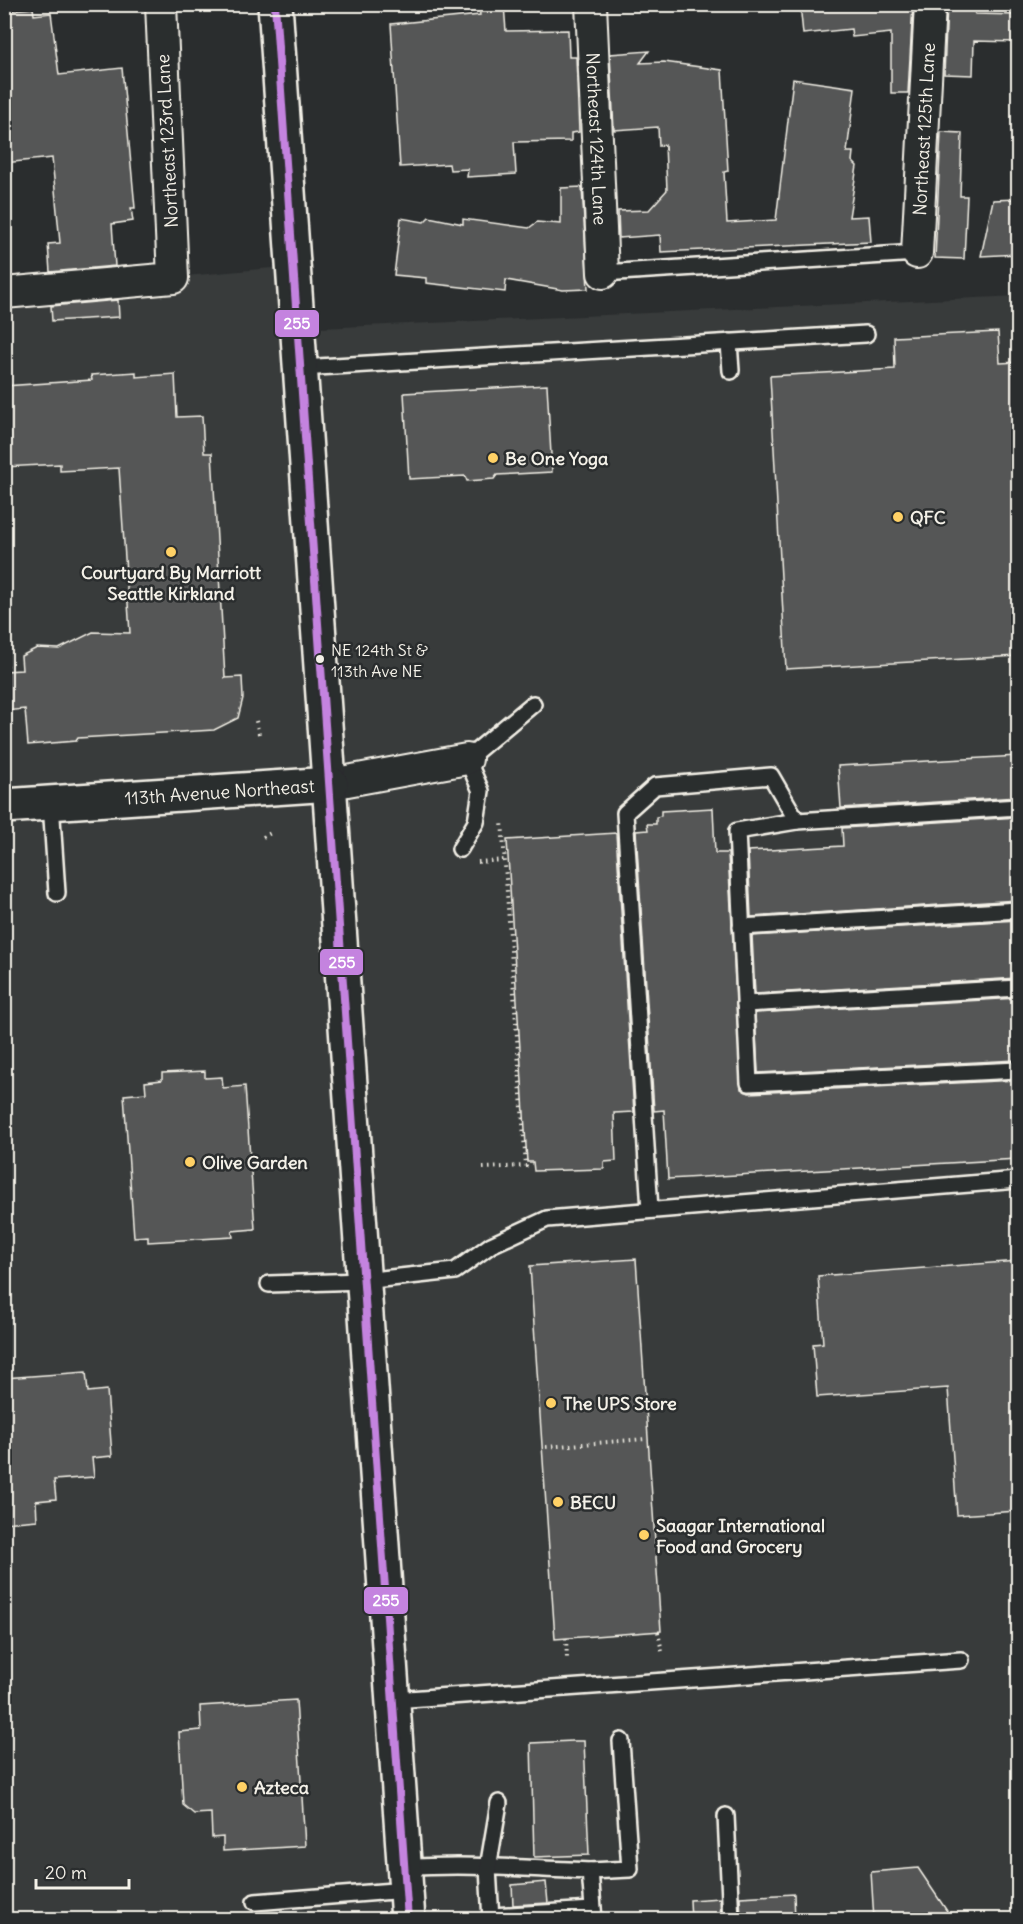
<svg xmlns="http://www.w3.org/2000/svg" width="1023" height="1924" viewBox="0 0 1023 1924" font-family="Delius,sans-serif">
  <style>
    .built { fill: #373a3a }
    .building { fill: #555756; stroke: #f4f1e8; stroke-width: 1.5 }
    .lines { fill: none; stroke-linecap: round; stroke-linejoin: round }
    .lane-casing { stroke: #f4f1e8; stroke-width: 20 }
    .street-casing { stroke: #f4f1e8; stroke-width: 34 }
    .secondary-casing { stroke: #f4f1e8; stroke-width: 38 }
    .path { stroke: #f4f1e8; stroke-width: 4; stroke-dasharray: 1.5 4.5; stroke-linecap: butt }
    .lane { stroke: #2a2d2e; stroke-width: 15 }
    .street { stroke: #2a2d2e; stroke-width: 30 }
    .secondary { stroke: #2a2d2e; stroke-width: 33 }
    .bus-1-casing { stroke: #2a2d2e; stroke-width: 12 }
    .bus-1 { stroke: #c483df; stroke-width: 8 }
    .poi-dot { fill: #ffd166; stroke: #2a2d2e; stroke-width: 2 }
    .bus-dot { fill: #f4f1e8; stroke: #2a2d2e; stroke-width: 2 }
    .labels { text-anchor: middle; dominant-baseline: central; stroke-width: 5; stroke-linejoin: round; paint-order: stroke }
    .bus-label { font-size: 16px; fill: #f4f1e8; stroke: #2a2d2e; text-anchor: start }
    .street-label { font-size: 18px; fill: #f4f1e8; stroke: #2a2d2e }
    .poi-label { font-size: 18px; font-weight: bold; fill: #f4f1e8; stroke: #2a2d2e; text-anchor: start }
    .line-badge { stroke: #2a2d2e; stroke-width: 2 }
    .badge-label { font-size: 16px; text-anchor: middle; font-weight: bold; fill: #fff }
  </style>
  <rect width="100%" height="100%" fill="#2a2d2e"/>
  <filter id="ink" filterUnits="userSpaceOnUse"><feTurbulence type="fractalNoise" baseFrequency=".0167" numOctaves="2"/><feDisplacementMap in="SourceGraphic" scale="12" xChannelSelector="R" yChannelSelector="G"/><feConvolveMatrix kernelMatrix="1 2 1 2 8 2 1 2 1" color-interpolation-filters="sRGB"/></filter>
  <g filter="url(#ink)">
    <path class="built" d="M 293,266 L 298,329 L 1018,296 L 1018,1919 L 5,1919 L 5,293 Z"/>
    <g class="building">
      <path d="M 800,4 L 913,4 L 908,93 L 891,93 L 891,33 L 852,37 L 851,29 L 803,34 Z"/>
      <path d="M 947,4 L 975,4 L 975,14 L 1018,15 L 1018,42 L 974,41 L 973,75 L 944,74 Z"/>
      <path d="M 504,5 L 506,31 L 568,30 L 569,57 L 576,57 L 579,132 L 571,133 L 571,141 L 514,142 L 516,174 L 467,177 L 468,169 L 450,170 L 449,164 L 400,167 L 391,24 L 480,15 L 479,6 Z"/>
      <path d="M 33,8 L 34,15 L 51,13 L 59,75 L 122,68 L 135,208 L 131,208 L 133,221 L 112,224 L 115,266 L 50,272 L 48,244 L 60,243 L 52,158 L 4,163 L 4,11 Z"/>
      <path d="M 649,51 L 640,63 L 664,62 L 722,70 L 728,171 L 724,172 L 727,223 L 776,220 L 793,79 L 855,88 L 847,152 L 853,152 L 852,161 L 857,166 L 849,217 L 869,216 L 871,242 L 661,252 L 660,235 L 619,238 L 618,211 L 649,210 L 667,190 L 665,145 L 659,146 L 658,127 L 614,130 L 610,54 Z"/>
      <path d="M 941,132 L 962,133 L 960,196 L 967,196 L 964,259 L 935,258 Z"/>
      <path d="M 582,187 L 588,289 L 563,290 L 506,280 L 505,292 L 426,283 L 426,278 L 394,275 L 401,218 L 424,222 L 429,217 L 463,224 L 463,219 L 529,228 L 537,222 L 561,224 L 561,188 Z"/>
      <path d="M 1018,199 L 1018,254 L 981,256 L 993,200 Z"/>
      <path d="M 118,300 L 119,317 L 52,321 L 51,306 Z"/>
      <path d="M 998,332 L 1000,363 L 1018,362 L 1018,656 L 786,669 L 770,376 L 895,369 L 894,337 Z"/>
      <path d="M 136,372 L 136,377 L 175,374 L 177,417 L 202,416 L 204,453 L 212,453 L 225,678 L 242,677 L 243,698 L 238,718 L 214,730 L 78,738 L 76,741 L 28,745 L 25,709 L 4,711 L 4,671 L 22,670 L 21,656 L 37,648 L 59,649 L 93,632 L 130,633 L 119,468 L 60,471 L 60,464 L 4,467 L 4,386 L 92,380 L 91,375 Z"/>
      <path d="M 547,385 L 552,472 L 497,475 L 494,479 L 467,481 L 465,476 L 409,479 L 404,393 Z"/>
      <path d="M 1018,756 L 1018,797 L 841,808 L 838,766 Z"/>
      <path d="M 713,808 L 715,853 L 728,853 L 741,1089 L 749,1093 L 1018,1080 L 1018,1159 L 668,1179 L 664,1110 L 654,1111 L 636,831 L 648,830 L 647,824 L 656,824 L 656,817 L 661,816 L 661,811 Z"/>
      <path d="M 1018,817 L 1018,900 L 751,917 L 748,851 L 843,846 L 842,828 Z"/>
      <path d="M 616,833 L 634,1112 L 614,1113 L 616,1161 L 604,1162 L 604,1169 L 534,1171 L 533,1162 L 527,1162 L 507,840 Z"/>
      <path d="M 1018,920 L 1018,978 L 755,994 L 752,936 Z"/>
      <path d="M 1018,998 L 1018,1060 L 758,1073 L 755,1013 Z"/>
      <path d="M 205,1071 L 205,1078 L 222,1077 L 223,1088 L 245,1086 L 255,1229 L 232,1231 L 233,1237 L 148,1242 L 148,1236 L 134,1237 L 124,1095 L 146,1093 L 145,1082 L 162,1080 L 162,1073 Z"/>
      <path d="M 636,1259 L 661,1631 L 555,1639 L 530,1266 Z"/>
      <path d="M 1018,1261 L 1018,1511 L 957,1515 L 948,1388 L 817,1397 L 813,1344 L 823,1343 L 818,1276 Z"/>
      <path d="M 86,1372 L 88,1392 L 107,1390 L 112,1456 L 92,1458 L 94,1477 L 54,1480 L 56,1499 L 36,1501 L 37,1520 L 4,1523 L 4,1378 Z"/>
      <path d="M 296,1700 L 305,1846 L 223,1851 L 223,1837 L 212,1838 L 211,1813 L 194,1814 L 183,1805 L 179,1732 L 201,1730 L 200,1706 Z"/>
      <path d="M 573,1741 L 584,1741 L 589,1855 L 534,1857 L 531,1743 Z"/>
      <path d="M 918,1868 L 953,1920 L 874,1920 L 871,1872 Z"/>
      <path d="M 546,1882 L 548,1903 L 513,1905 L 512,1885 Z"/>
      <path d="M 794,1894 L 795,1920 L 741,1920 L 740,1897 Z"/>
      <path d="M 720,1898 L 721,1920 L 691,1920 L 690,1900 Z"/>
    </g>
    <g class="lines">
      <defs>
        <g id="lane">
          <path d="M 603,273 L 917,253"/>
          <path d="M 729,342 L 731,371"/>
          <path d="M 301,368 L 866,334"/>
          <path d="M 51,803 L 57,893"/>
          <path d="M 797,821 L 737,831 L 749,1083 L 1018,1070"/>
          <path d="M 460,849 L 476,822 L 481,791 L 467,759 L 533,704"/>
          <path d="M 741,927 L 1018,910"/>
          <path d="M 745,1004 L 1018,988"/>
          <path d="M 650,1210 L 625,813 L 655,786 L 771,776 L 797,821 L 1018,807"/>
          <path d="M 269,1284 L 363,1281 L 455,1271 L 491,1245 L 547,1219 L 1018,1180"/>
          <path d="M 394,1700 L 961,1660"/>
          <path d="M 726,1816 L 731,1920"/>
          <path d="M 405,1868 C 467,1863 528,1869 590,1871 L 594,1920"/>
          <path d="M 590,1871 L 630,1869 L 621,1741"/>
          <path d="M 255,1902 L 406,1890"/>
          <path d="M 491,1916 L 593,1910"/>
          <path d="M 491,1920 L 488,1868 L 499,1803"/>
        </g>
        <g id="street">
          <path id="s1" d="M 591,4 L 603,273"/>
          <path id="s2" d="M 917,253 L 930,4"/>
          <path d="M 4,293 L 173,278 L 161,4"/>
          <path d="M 331,784 L 467,759"/>
        </g>
        <g id="secondary">
          <path d="M 275,4 L 408,1920"/>
          <path id="s3" d="M 4,806 L 331,784"/>
        </g>
      </defs>
      <use href="#lane" class="lane-casing"/>
      <use href="#street" class="street-casing"/>
      <use href="#secondary" class="secondary-casing"/>
      <g class="path">
        <path d="M 4,620 L 5,647"/>
        <path d="M 5,647 L 7,671"/>
        <path d="M 256,721 L 259,734"/>
        <path d="M 4,738 L 11,710"/>
        <path d="M 263,837 L 273,832"/>
        <path d="M 478,862 L 504,860"/>
        <path d="M 483,1168 L 526,1166 L 502,821"/>
        <path d="M 546,1447 L 645,1439"/>
        <path d="M 658,1632 L 662,1652"/>
        <path d="M 566,1638 L 567,1658"/>
      </g>
      <use href="#lane" class="lane"/>
      <use href="#street" class="street"/>
      <use href="#secondary" class="secondary"/>
      <defs>
        <path id="bus-1" d="M 275,4 L 408,1920"/>
      </defs>
      <use href="#bus-1" class="bus-1-casing"/>
      <use href="#bus-1" class="bus-1"/>
    </g>
  </g>
  <g class="poi-dot">
    <circle cx="493" cy="458" r="6"/>
    <circle cx="898" cy="517" r="6"/>
    <circle cx="171" cy="552" r="6"/>
    <circle cx="190" cy="1162" r="6"/>
    <circle cx="551" cy="1403" r="6"/>
    <circle cx="558" cy="1502" r="6"/>
    <circle cx="644" cy="1535" r="6"/>
    <circle cx="242" cy="1787" r="6"/>
  </g>
  <circle class="bus-dot" cx="320" cy="659" r="5"/>
  <g class="labels">
    <g class="bus-label">
      <text x="331" y="650">NE 124th St &amp;<tspan x="331" dy="21">113th Ave NE</tspan></text>
    </g>
    <g class="street-label">
      <text stroke="none"><textPath href="#s2" startOffset="124">Northeast 125th Lane</textPath></text>
      <text stroke="none"><textPath href="#s1" startOffset="135">Northeast 124th Lane</textPath></text>
      <text transform="translate(167 141) rotate(-93)">Northeast 123rd Lane</text>
      <text stroke="none"><textPath href="#s3" startOffset="216">113th Avenue Northeast</textPath></text>
    </g>
    <g class="poi-label">
      <text x="505" y="458">Be One Yoga</text>
      <text x="910" y="517">QFC</text>
      <text x="171" y="572" text-anchor="middle">Courtyard By Marriott<tspan x="171" dy="21">Seattle Kirkland</tspan></text>
      <text x="202" y="1162">Olive Garden</text>
      <text x="563" y="1403">The UPS Store</text>
      <text x="570" y="1502">BECU</text>
      <text x="656" y="1525">Saagar International<tspan x="656" dy="21">Food and Grocery</tspan></text>
      <text x="254" y="1787">Azteca</text>
    </g>
  </g>
  <g class="line-badge">
    <rect x="274" y="309" width="46" height="29" rx="6" fill="#c483df"/>
    <rect x="319" y="948" width="45" height="28" rx="6" fill="#c483df"/>
    <rect x="363" y="1586" width="46" height="29" rx="6" fill="#c483df"/>
  </g>
  <g class="badge-label">
    <text x="297" y="329">255</text>
    <text x="342" y="968">255</text>
    <text x="386" y="1606">255</text>
  </g>
  <rect width="1023" height="1924" fill="none" stroke="#2a2d2e" stroke-width="24"/>
  <rect x="12" y="12" width="999" height="1900" fill="none" stroke="#f4f1e8" stroke-width="2" filter="url(#ink)"/>
  <path d="M36 1879v9h93v-9" fill="none" stroke="#f4f1e8" stroke-width="3"/>
  <text x="45" y="1879" font-size="18" fill="#f4f1e8" stroke="#2a2d2e" stroke-width="4.5" paint-order="stroke">20 m</text>
</svg>
